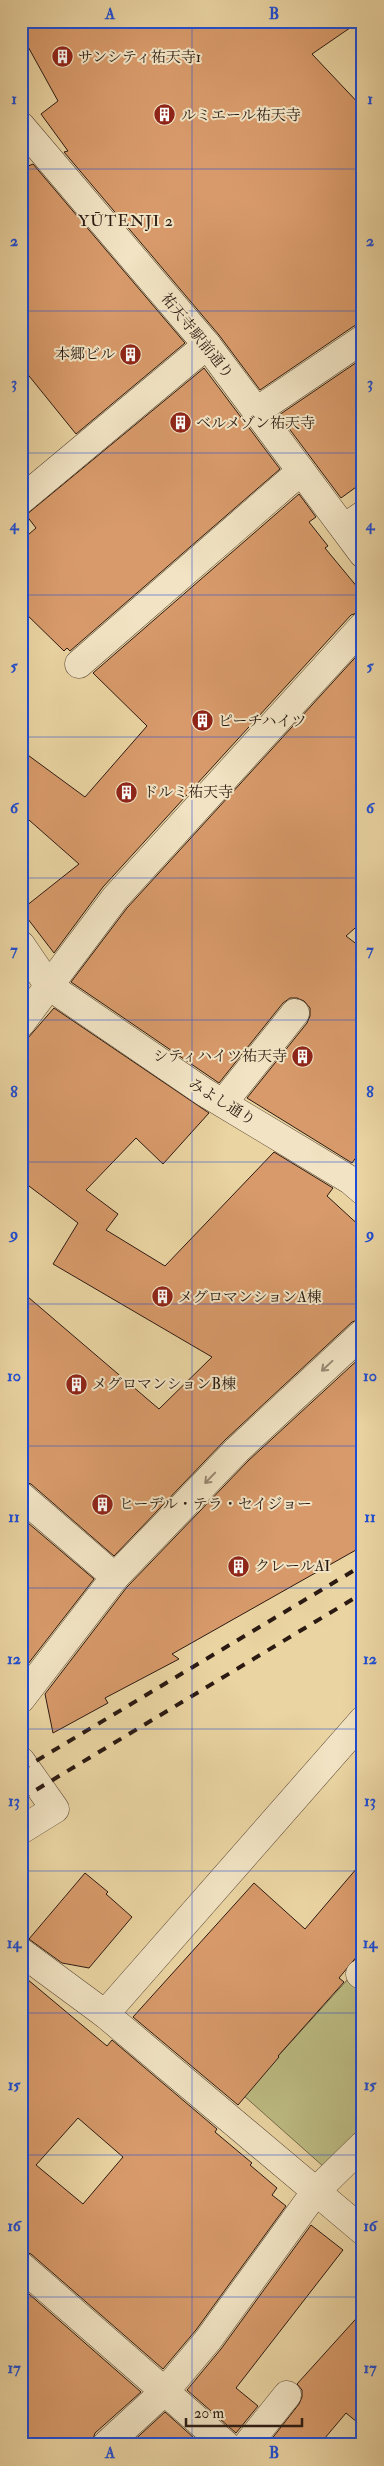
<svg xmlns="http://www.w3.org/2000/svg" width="384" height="2466" viewBox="0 0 384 2466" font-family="'IM FELL Double Pica','Noto Serif JP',serif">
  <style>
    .green { fill: #bcbb82; stroke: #746a4a }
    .building { fill: #d89a6a; stroke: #2b1a12; fill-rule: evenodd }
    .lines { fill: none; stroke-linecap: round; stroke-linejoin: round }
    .minor-casing { stroke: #5b4836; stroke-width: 29 }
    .minor { stroke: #f1e3c3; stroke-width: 28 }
    .rail { stroke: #2b1a12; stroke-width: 4; stroke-dasharray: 9 9; stroke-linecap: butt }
    .oneway { stroke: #988973 }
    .grid { fill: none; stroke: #1d4ed8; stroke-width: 1; stroke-opacity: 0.55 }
    .labels { text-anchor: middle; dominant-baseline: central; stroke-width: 4; stroke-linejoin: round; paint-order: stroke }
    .poi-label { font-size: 15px; fill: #2b1a12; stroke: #f1e3c3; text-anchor: start }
    .street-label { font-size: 15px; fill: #2b1a12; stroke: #f1e3c3 }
    .neighbourhood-label { font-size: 16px; letter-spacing: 1px; fill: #2b1a12; stroke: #f1e3c3 }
    .neatline { fill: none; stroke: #1d4ed8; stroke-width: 2 }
    .grid-label { font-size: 16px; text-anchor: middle; font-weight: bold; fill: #1d4ed8 }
  </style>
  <rect width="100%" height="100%" fill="#ead4a2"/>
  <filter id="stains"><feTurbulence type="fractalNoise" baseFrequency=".004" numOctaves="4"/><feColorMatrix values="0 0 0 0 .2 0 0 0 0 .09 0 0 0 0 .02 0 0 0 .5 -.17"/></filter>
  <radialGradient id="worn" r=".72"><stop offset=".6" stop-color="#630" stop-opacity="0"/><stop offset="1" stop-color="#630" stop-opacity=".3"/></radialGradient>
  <path class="green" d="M 349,1978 L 363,1990 L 363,2127 L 324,2167 L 243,2095 Z"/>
  <g class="building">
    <path d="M 21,21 L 360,21 L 312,54 L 363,108 L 363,324 L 354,326 L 260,390 L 219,335 L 64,152 L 68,151 L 41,114 L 58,101 L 21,34 Z"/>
    <path d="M 33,164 L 185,343 L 76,434 L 21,366 L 21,169 Z"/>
    <path d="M 363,358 L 363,482 L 341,498 L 279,415 Z"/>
    <path d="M 204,368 L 280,469 L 70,651 L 67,648 L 64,651 L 21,609 L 21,541 L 36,528 L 26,515 Z"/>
    <path d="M 299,494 L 316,517 L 309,522 L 328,546 L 325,548 L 363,594 L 363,611 L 351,615 L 103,887 L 54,953 L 21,910 L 79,864 L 21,813 L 21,750 L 85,797 L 147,726 L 93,673 Z"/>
    <path d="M 363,649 L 363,921 L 346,936 L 363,949 L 363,1148 L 352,1163 L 247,1098 L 307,1023 L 310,1016 L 310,1008 L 304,1001 L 297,998 L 290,998 L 283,1003 L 219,1083 L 71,982 L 127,908 Z"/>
    <path d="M 54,1008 L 209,1113 L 163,1164 L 136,1138 L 86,1190 L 118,1214 L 106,1230 L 165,1266 L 274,1152 L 333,1188 L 327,1196 L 363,1229 L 363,1318 L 352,1322 L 226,1439 L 114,1556 L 31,1484 L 21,1481 L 21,1291 L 159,1409 L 212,1357 L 53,1264 L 78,1223 L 21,1180 L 21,1046 Z"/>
    <path d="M 363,1355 L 363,1546 L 172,1654 L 179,1659 L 105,1698 L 108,1703 L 53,1733 L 45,1694 L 127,1587 L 248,1461 Z"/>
    <path d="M 21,1517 L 94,1579 L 21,1673 Z"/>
    <path d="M 363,1861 L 363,1949 L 339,1978 L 344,1982 L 278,2056 L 279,2057 L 238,2105 L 133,2017 L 254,1883 L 305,1929 Z"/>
    <path d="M 85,1873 L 108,1892 L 106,1894 L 132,1917 L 89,1968 L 62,1963 L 29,1939 Z"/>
    <path d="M 21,1974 L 107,2046 L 112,2040 L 217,2129 L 215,2132 L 252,2163 L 250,2165 L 277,2188 L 272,2195 L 286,2206 L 196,2330 L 163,2369 L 31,2254 L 21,2251 ZM 78,2118 L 123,2157 L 83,2204 L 36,2165 Z"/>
    <path d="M 311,2225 L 343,2250 L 236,2388 L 258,2406 L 236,2433 L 187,2390 L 221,2349 Z"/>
    <path d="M 21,2287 L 141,2392 L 95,2433 L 91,2445 L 30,2445 L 21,2436 Z"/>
    <path d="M 363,2311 L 363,2427 L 346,2413 L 319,2445 L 267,2445 L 299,2404 L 302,2397 L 302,2390 L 297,2384 Z"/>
    <path d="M 165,2412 L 194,2438 L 187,2445 L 129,2445 Z"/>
  </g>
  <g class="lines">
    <defs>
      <g id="minor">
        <path d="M 21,126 L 207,345 L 363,554"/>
        <path d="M 257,411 L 363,339"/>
        <path d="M 21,500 L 207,345"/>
        <path d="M 344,528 L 363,515"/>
        <path d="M 79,664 L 301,471"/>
        <path d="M 21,945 L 49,986 L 204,1092 L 350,1180 L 363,1191"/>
        <path d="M 21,1023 L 115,898 L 363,626"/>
        <path d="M 223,1103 L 295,1013"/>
        <path d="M 21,1496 L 115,1577"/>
        <path d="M 21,1699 L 115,1577 L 237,1450 L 363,1333"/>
        <path d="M 21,1761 L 55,1809 L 21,1830"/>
        <path d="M 21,1952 L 105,2014 L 363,2231"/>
        <path d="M 360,1974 L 363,1976"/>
        <path d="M 105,2014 L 363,1720"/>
        <path d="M 21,2266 L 226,2445"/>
        <path d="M 106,2445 L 166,2390 L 208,2340 L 316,2191 L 363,2145"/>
        <path d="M 247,2445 L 287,2395"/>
      </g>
    </defs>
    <use href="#minor" class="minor-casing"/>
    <use href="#minor" class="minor"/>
    <g class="rail">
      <path d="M 21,1770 L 363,1565"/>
      <path d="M 21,1799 L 363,1593"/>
    </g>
  </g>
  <defs><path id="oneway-shaft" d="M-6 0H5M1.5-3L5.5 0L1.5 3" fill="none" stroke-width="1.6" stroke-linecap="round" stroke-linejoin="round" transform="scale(1.25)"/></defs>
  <g class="oneway">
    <use href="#oneway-shaft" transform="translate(327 1366) rotate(137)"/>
    <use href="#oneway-shaft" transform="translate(210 1478) rotate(134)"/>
  </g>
  <path class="grid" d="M 192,21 L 192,2445M 21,169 L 363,169M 21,311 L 363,311M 21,453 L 363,453M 21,595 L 363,595M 21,737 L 363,737M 21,878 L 363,878M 21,1020 L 363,1020M 21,1162 L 363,1162M 21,1304 L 363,1304M 21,1446 L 363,1446M 21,1588 L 363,1588M 21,1729 L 363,1729M 21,1871 L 363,1871M 21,2013 L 363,2013M 21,2155 L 363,2155M 21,2297 L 363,2297"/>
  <defs>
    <symbol id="building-disc" viewBox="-11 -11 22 22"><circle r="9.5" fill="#8f2418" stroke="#f1e3c3"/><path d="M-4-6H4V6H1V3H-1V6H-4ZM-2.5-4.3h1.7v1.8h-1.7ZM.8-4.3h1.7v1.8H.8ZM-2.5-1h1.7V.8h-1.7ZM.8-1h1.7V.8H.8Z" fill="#fff"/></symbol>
  </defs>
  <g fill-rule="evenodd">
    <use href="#building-disc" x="50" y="44" width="25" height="25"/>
    <use href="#building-disc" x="152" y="102" width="25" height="25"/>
    <use href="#building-disc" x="118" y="342" width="25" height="25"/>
    <use href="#building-disc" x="168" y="410" width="25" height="25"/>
    <use href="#building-disc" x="190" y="708" width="25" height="25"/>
    <use href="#building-disc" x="114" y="780" width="25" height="25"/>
    <use href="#building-disc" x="290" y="1044" width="25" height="25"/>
    <use href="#building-disc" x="150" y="1284" width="25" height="25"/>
    <use href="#building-disc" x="64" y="1372" width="25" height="25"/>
    <use href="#building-disc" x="90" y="1492" width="25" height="25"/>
    <use href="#building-disc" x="226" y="1554" width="25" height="25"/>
  </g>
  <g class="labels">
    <g class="poi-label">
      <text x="78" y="57">サンシティ祐天寺1</text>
      <text x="181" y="115">ルミエール祐天寺</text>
      <text x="115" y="354" text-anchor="end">本郷ビル</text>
      <text x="196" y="423">ベルメゾン祐天寺</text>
      <text x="218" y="721">ピーチハイツ</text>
      <text x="143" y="792">ドルミ祐天寺</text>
      <text x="287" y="1056" text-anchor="end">シティハイツ祐天寺</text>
      <text x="178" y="1297">メグロマンションA棟</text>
      <text x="92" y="1384">メグロマンションB棟</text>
      <text x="119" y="1504">ヒーデル・テラ・セイジョー</text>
      <text x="255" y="1566">クレールAI</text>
    </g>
    <g class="street-label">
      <text transform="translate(197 336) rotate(51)">祐天寺駅前通り</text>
      <text transform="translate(222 1102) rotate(32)">みよし通り</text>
    </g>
    <g class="neighbourhood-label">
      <text x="126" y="221">YŪTENJI 2</text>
    </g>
  </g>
  <rect width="384" height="2466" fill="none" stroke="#ead4a2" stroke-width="55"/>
  <path d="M186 2418v8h116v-8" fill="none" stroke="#2b1a12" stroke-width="2.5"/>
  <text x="194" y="2418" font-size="15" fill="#2b1a12" stroke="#f1e3c3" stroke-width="4" paint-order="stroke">20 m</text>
  <rect x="28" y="28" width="328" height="2410" class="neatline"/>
  <g class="grid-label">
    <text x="110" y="19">A</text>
    <text x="274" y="19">B</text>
    <text x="14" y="104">1</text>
    <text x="370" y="104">1</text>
    <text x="14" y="246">2</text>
    <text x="370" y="246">2</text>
    <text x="14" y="388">3</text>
    <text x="370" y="388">3</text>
    <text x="14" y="530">4</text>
    <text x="370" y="530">4</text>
    <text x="14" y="671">5</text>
    <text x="370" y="671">5</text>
    <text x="14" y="813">6</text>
    <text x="370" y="813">6</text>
    <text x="14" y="955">7</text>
    <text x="370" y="955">7</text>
    <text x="14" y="1097">8</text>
    <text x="370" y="1097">8</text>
    <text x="14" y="1239">9</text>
    <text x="370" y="1239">9</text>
    <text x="14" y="1381">10</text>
    <text x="370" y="1381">10</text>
    <text x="14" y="1522">11</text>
    <text x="370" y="1522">11</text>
    <text x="14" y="1664">12</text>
    <text x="370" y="1664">12</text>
    <text x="14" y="1806">13</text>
    <text x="370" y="1806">13</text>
    <text x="14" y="1948">14</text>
    <text x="370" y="1948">14</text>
    <text x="14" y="2090">15</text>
    <text x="370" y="2090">15</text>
    <text x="14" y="2231">16</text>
    <text x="370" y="2231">16</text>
    <text x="14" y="2373">17</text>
    <text x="370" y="2373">17</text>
    <text x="110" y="2458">A</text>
    <text x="274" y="2458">B</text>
  </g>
  <rect width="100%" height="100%" filter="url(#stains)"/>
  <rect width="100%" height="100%" fill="url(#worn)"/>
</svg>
